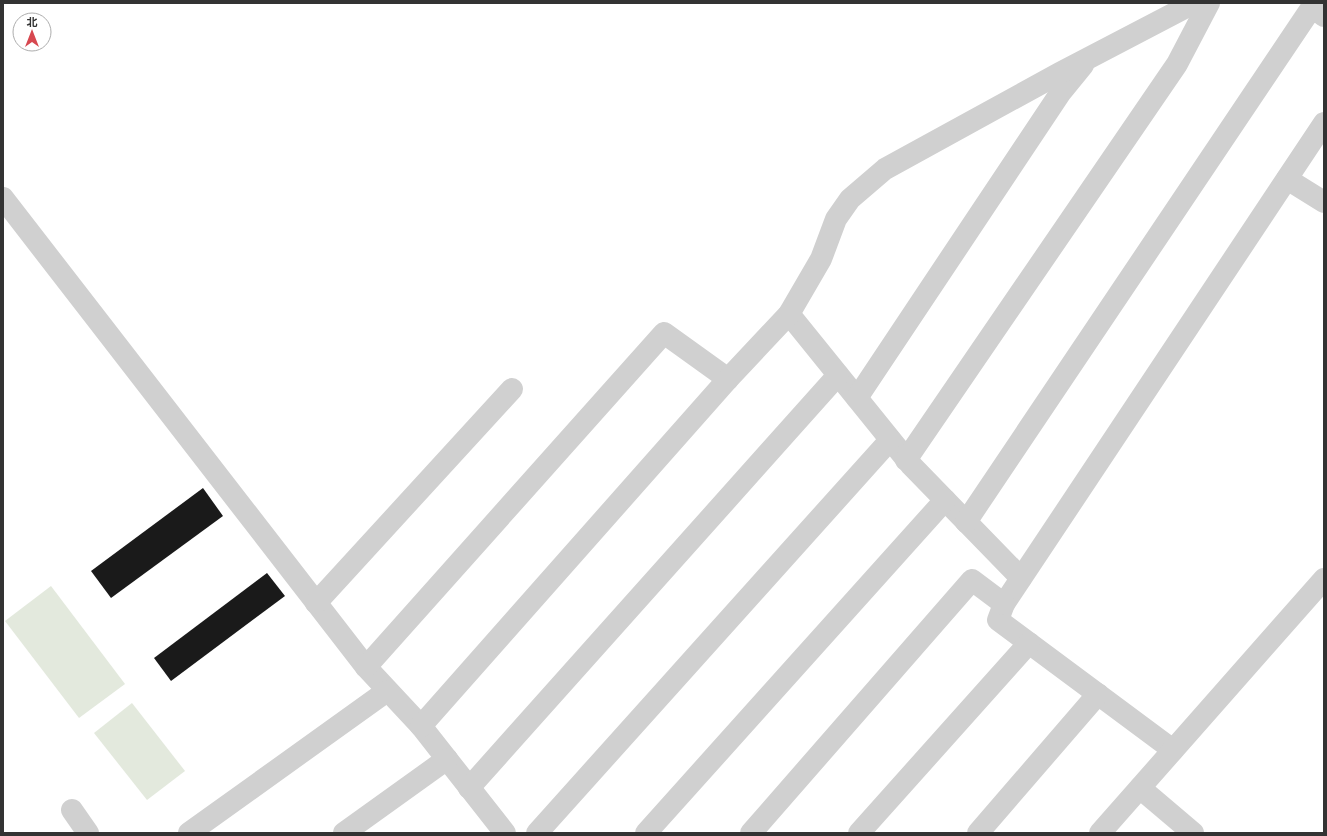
<svg xmlns="http://www.w3.org/2000/svg" width="1327" height="836" viewBox="0 0 1327 836" font-family="'Fira Sans','Noto Sans SC',sans-serif">
  <style>
    .green { fill: #e3e9dd }
    .building { fill: #1a1a1a }
    .lines { fill: none; stroke-linecap: round; stroke-linejoin: round }
    .minor { stroke: #d0d0d0; stroke-width: 22 }
  </style>
  <rect width="100%" height="100%" fill="#fff"/>
  <g class="green">
    <path d="M 51,586 L 125,684 L 79,718 L 5,621 Z"/>
    <path d="M 132,703 L 185,771 L 147,800 L 94,733 Z"/>
  </g>
  <g class="building">
    <path d="M 203,488 L 223,516 L 111,598 L 91,571 Z"/>
    <path d="M 267,573 L 285,596 L 171,681 L 154,658 Z"/>
  </g>
  <g class="lines">
    <g class="minor">
      <path d="M 1287,179 L 1324,202"/>
      <path d="M 3,198 L 366,667 L 421,726 L 505,833"/>
      <path d="M 789,314 L 911,465 L 1021,578"/>
      <path d="M 857,398 L 1061,92 L 1083,65"/>
      <path d="M 906,460 L 1177,64 L 1209,3"/>
      <path d="M 966,522 L 1312,7 L 1324,16"/>
      <path d="M 316,603 L 512,389"/>
      <path d="M 366,667 L 664,333 L 728,379"/>
      <path d="M 421,726 L 728,379 L 789,314 L 821,259 L 836,219 L 850,199 L 885,169 L 1060,73 L 1194,3"/>
      <path d="M 1173,750 L 998,620 L 1004,604 L 1324,123"/>
      <path d="M 469,788 L 838,375"/>
      <path d="M 1140,788 L 1193,833"/>
      <path d="M 72,810 L 88,833"/>
      <path d="M 189,833 L 387,691"/>
      <path d="M 344,833 L 447,759"/>
      <path d="M 537,833 L 890,440"/>
      <path d="M 646,833 L 945,500"/>
      <path d="M 751,833 L 972,580 L 1004,604"/>
      <path d="M 859,833 L 1029,643"/>
      <path d="M 978,833 L 1098,694"/>
      <path d="M 1100,833 L 1324,579"/>
    </g>
  </g>
  <rect width="1327" height="836" fill="none" stroke="#333333" stroke-width="8"/>
  <g transform="translate(32 32)"><circle r="19" fill="#ffffff" stroke="#adadad"/>
  <path d="M0-3L7 15L0 10L-7 15Z" fill="#d74850"/>
  <text y="-6" font-size="11" font-weight="bold" text-anchor="middle" fill="#333333">北</text>
  </g>
</svg>
